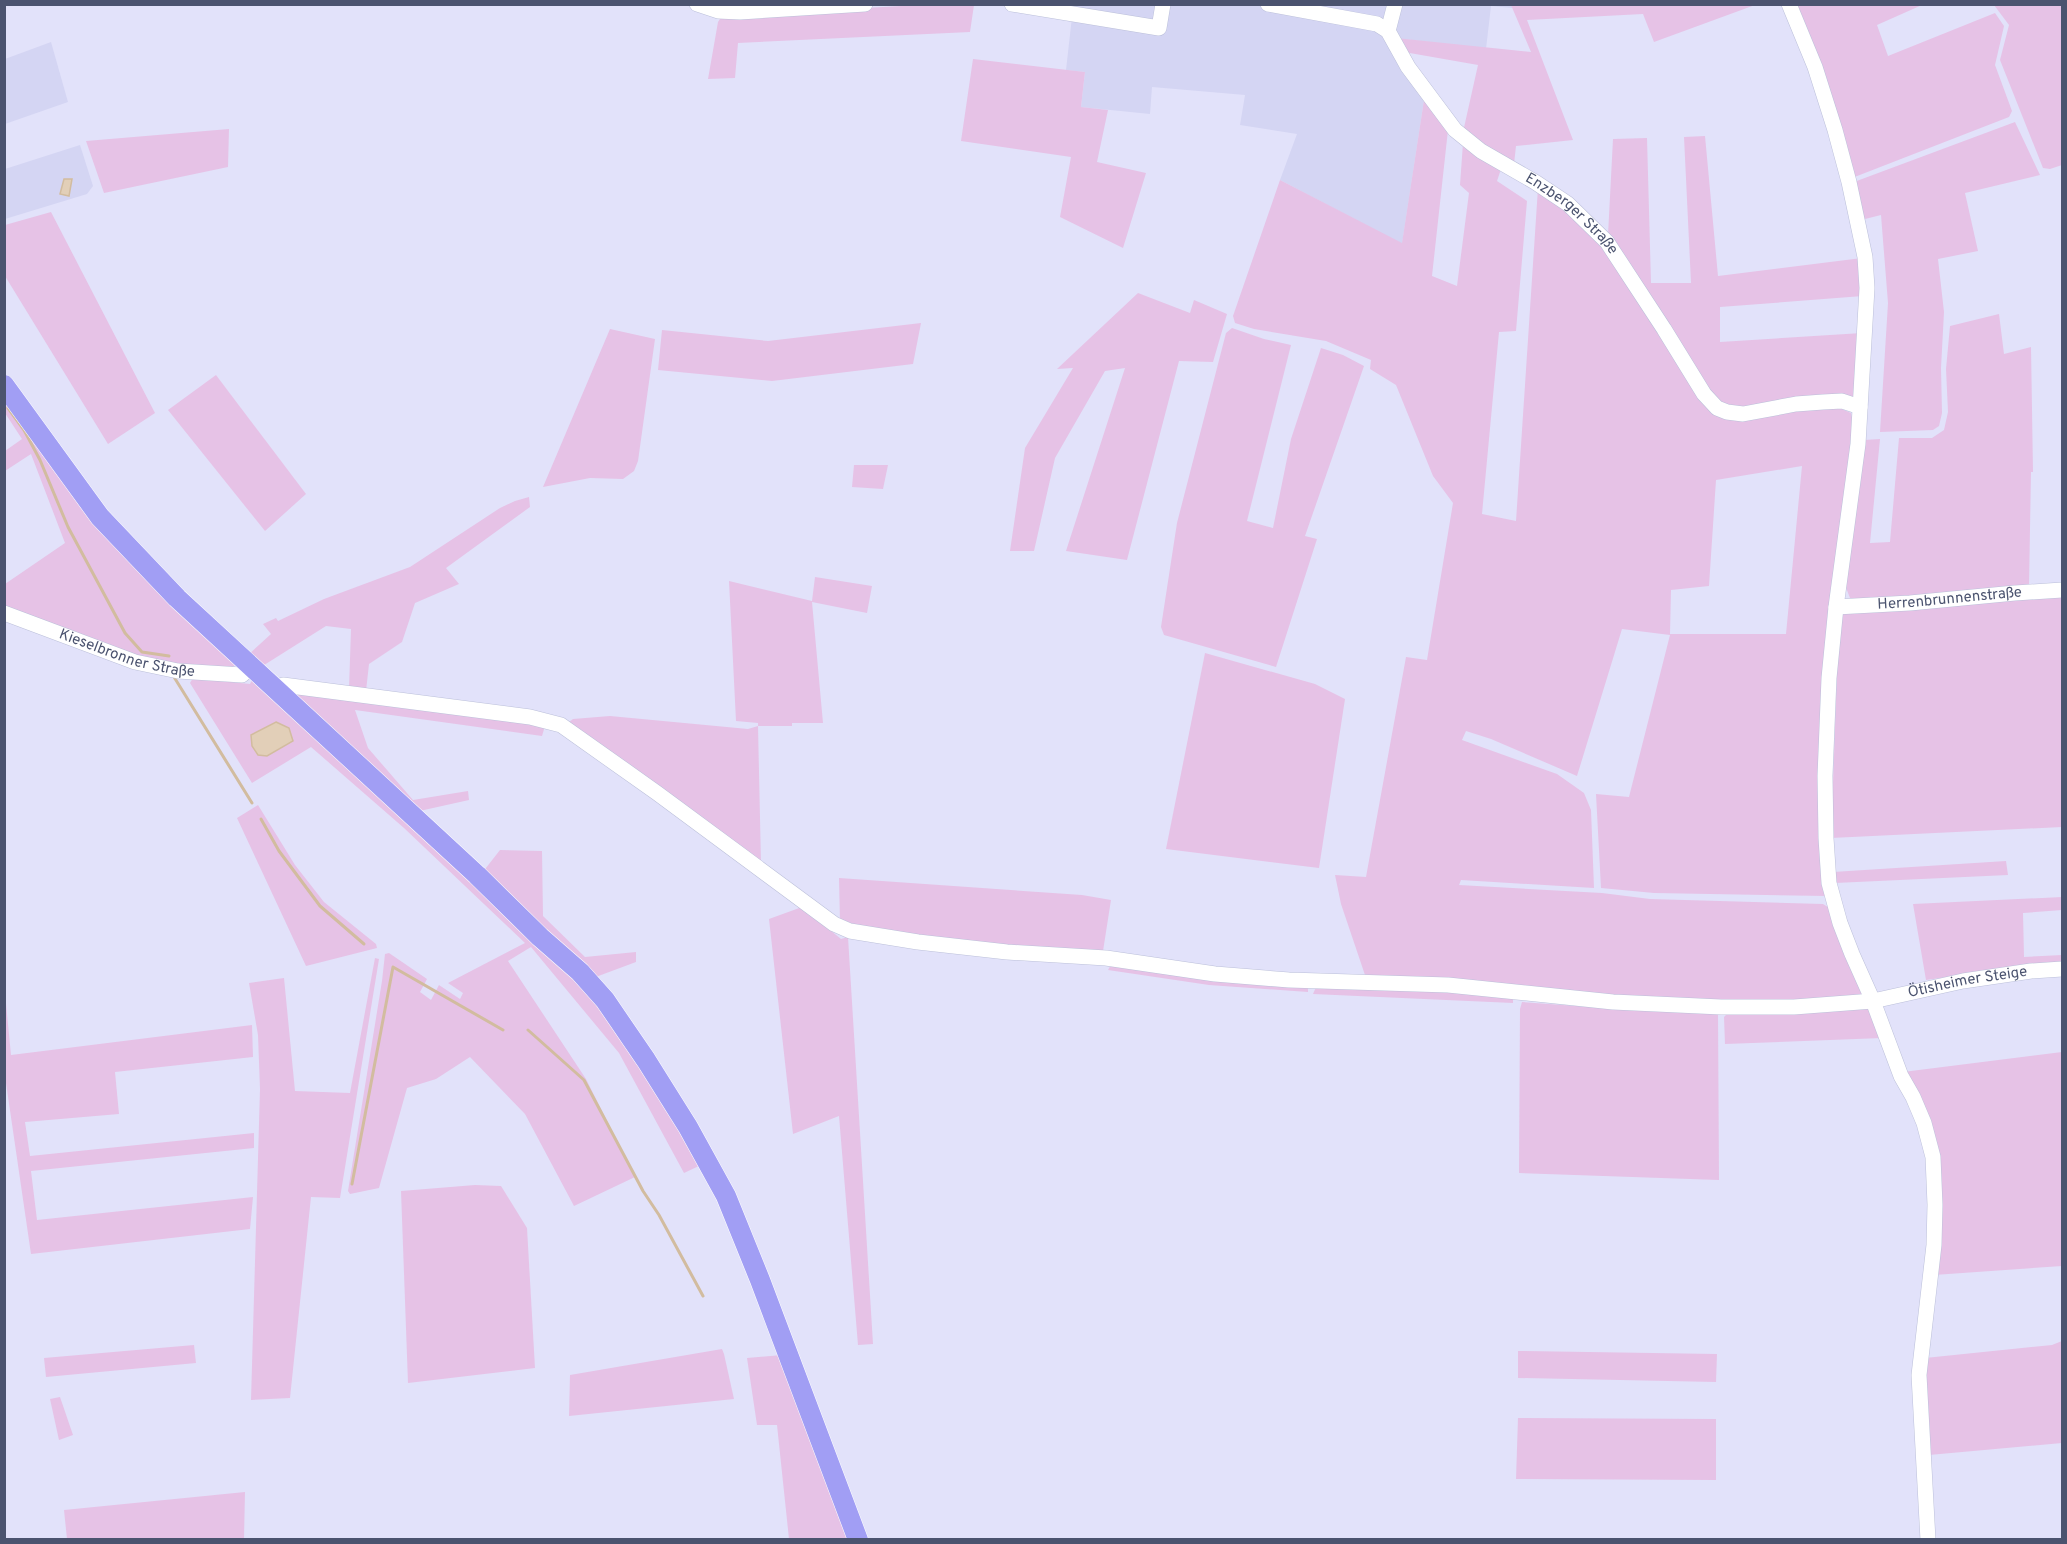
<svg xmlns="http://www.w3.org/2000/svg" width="2067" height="1544" viewBox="0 0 2067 1544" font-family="Overpass,sans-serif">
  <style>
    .residential { fill: #d4d5f3 }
    .green { fill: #e6c2e6; fill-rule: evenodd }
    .water { fill: #e2cfb8; stroke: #d2bc9f; stroke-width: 1.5 }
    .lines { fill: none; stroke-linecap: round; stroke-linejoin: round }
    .stream { stroke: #d2bc9f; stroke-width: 3 }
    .minor-casing { stroke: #bcc0da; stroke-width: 16 }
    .major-casing { stroke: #fff; stroke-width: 21 }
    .minor { stroke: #fff; stroke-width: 15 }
    .major { stroke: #a19ef4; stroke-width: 20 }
    .labels { text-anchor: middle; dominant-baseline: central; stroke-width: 4.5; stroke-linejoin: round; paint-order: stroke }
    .street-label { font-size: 15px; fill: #4b536f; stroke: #e8e7fd }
  </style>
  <rect width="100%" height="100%" fill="#e2e2fa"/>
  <g class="residential">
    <path d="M 1511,4 L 1513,8 L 1491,6 L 1486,49 L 1387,37 L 1424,100 L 1402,244 L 1280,180 L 1297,134 L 1240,125 L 1245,95 L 1152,87 L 1150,114 L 1081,107 L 1085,72 L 1066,70 L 1073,8 L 1048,5 Z"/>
    <path d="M 51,42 L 68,102 L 5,124 L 5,59 Z"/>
    <path d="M 80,145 L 93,186 L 87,194 L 5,219 L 5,169 Z"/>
  </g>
  <g class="green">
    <path d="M 919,5 L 974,5 L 970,32 L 738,43 L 735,78 L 708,79 L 718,22 L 722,16 Z"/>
    <path d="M 1511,5 L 1755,5 L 1654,42 L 1643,14 L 1527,20 L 1573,140 L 1516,146 L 1514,164 L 1463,132 L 1478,65 L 1404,52 L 1396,38 L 1531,52 Z"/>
    <path d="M 1793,5 L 1922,5 L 1877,25 L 1888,56 L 1995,13 L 2004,26 L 1995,65 L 2012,111 L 2009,117 L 1852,178 Z"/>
    <path d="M 1994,5 L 2062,5 L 2062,165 L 2050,169 L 2043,168 L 2000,60 L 2009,25 Z"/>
    <path d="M 973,59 L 1085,72 L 1081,107 L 1108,110 L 1097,162 L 1146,173 L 1123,248 L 1060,217 L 1071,157 L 961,141 Z"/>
    <path d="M 1424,100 L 1448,130 L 1432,276 L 1457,286 L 1469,193 L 1460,185 L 1463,143 L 1501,169 L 1497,181 L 1527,201 L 1516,331 L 1499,332 L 1482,514 L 1516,521 L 1538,188 L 1581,220 L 1611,252 L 1710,409 L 1837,407 L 1851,413 L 1854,427 L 1828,634 L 1827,896 L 1654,893 L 1601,888 L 1596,794 L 1629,797 L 1670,635 L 1622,629 L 1577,776 L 1491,739 L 1466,731 L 1462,740 L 1557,774 L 1584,793 L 1591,810 L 1594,888 L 1461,880 L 1459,885 L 1602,893 L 1650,899 L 1823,904 L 1831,909 L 1863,997 L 1721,1003 L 1366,978 L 1341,904 L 1335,875 L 1366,877 L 1406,657 L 1427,660 L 1453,503 L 1433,476 L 1396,385 L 1370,369 L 1371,360 L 1326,341 L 1254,329 L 1235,323 L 1233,316 L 1280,180 L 1402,243 ZM 1802,466 L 1786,634 L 1670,634 L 1671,590 L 1709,586 L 1716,480 Z"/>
    <path d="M 2015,122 L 2040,175 L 1965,193 L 1978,251 L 1938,259 L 1944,312 L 1941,368 L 1942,413 L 1939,426 L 1933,430 L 1880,432 L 1888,303 L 1881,215 L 1861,220 L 1854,182 Z"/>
    <path d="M 229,129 L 228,167 L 104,193 L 86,141 Z"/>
    <path d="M 1705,136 L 1718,276 L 1862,258 L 1863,296 L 1720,307 L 1720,342 L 1862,333 L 1858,395 L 1852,398 L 1733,409 L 1717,402 L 1608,235 L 1613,139 L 1647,138 L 1651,283 L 1691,283 L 1684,137 Z"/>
    <path d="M 51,212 L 155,413 L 108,444 L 5,276 L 5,225 Z"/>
    <path d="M 1138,293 L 1190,313 L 1194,300 L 1227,314 L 1213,362 L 1179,361 L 1127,560 L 1066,551 L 1125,368 L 1105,371 L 1055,458 L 1034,551 L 1010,551 L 1025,448 L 1073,368 L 1057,369 Z"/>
    <path d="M 1999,314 L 2004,354 L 2031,347 L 2033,472 L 2031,472 L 2029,586 L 1863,602 L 1850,598 L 1845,585 L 1864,440 L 1880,439 L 1870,543 L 1890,542 L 1899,438 L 1932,438 L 1944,430 L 1948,412 L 1946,369 L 1950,326 Z"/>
    <path d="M 921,323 L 913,364 L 772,381 L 658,370 L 662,330 L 768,341 Z"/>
    <path d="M 1232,328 L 1264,339 L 1291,345 L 1247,521 L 1273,528 L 1291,439 L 1321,348 L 1343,355 L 1364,366 L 1305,536 L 1317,539 L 1276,667 L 1164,635 L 1161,627 L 1177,523 L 1226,333 Z"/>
    <path d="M 610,329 L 655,339 L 638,461 L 634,471 L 623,479 L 590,478 L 543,487 Z"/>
    <path d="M 216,375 L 306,494 L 265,531 L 168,410 Z"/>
    <path d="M 4,394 L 233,660 L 235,665 L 229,670 L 152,661 L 5,606 L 5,584 L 65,543 L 31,454 L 5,471 L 5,451 L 22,439 L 5,413 Z"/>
    <path d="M 854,465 L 888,465 L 883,489 L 852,487 Z"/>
    <path d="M 529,497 L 530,507 L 446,568 L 459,584 L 415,603 L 402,642 L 369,664 L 366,691 L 349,689 L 351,629 L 326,626 L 261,667 L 247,656 L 271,634 L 263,624 L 276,618 L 278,621 L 324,599 L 410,567 L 500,508 L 515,501 Z"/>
    <path d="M 815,577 L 872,586 L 867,613 L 812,602 L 823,723 L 792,723 L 792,726 L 758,726 L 761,864 L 569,722 L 573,719 L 610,716 L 748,729 L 758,726 L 758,723 L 736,721 L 729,581 L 812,601 Z"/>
    <path d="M 2062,594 L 2062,827 L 1831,838 L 1839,617 L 1844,611 Z"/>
    <path d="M 1205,653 L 1315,684 L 1345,699 L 1319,868 L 1166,849 Z"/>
    <path d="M 193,678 L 250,684 L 252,680 L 582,985 L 623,1037 L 701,1165 L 684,1173 L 619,1053 L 531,947 L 508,961 L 586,1079 L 635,1177 L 574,1206 L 525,1114 L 470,1057 L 436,1079 L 407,1088 L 379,1188 L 350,1194 L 348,1191 L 382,981 L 385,954 L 389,953 L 427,979 L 420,992 L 431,1000 L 439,985 L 460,999 L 463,993 L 448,983 L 525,943 L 404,828 L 311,747 L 252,783 L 190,683 Z"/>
    <path d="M 287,687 L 545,726 L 542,736 L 355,710 L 368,748 L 413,800 L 468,791 L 469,800 L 415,812 Z"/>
    <path d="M 258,805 L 295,865 L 324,902 L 376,944 L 377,948 L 306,966 L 237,818 Z"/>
    <path d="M 500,850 L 542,851 L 543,916 L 585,957 L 636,952 L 636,962 L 593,978 L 482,873 Z"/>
    <path d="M 2006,861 L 2008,875 L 1835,883 L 1833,872 Z"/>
    <path d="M 839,878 L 1082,895 L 1111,900 L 1103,951 L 1097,954 L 919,936 L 840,922 Z"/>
    <path d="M 2062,897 L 2062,910 L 2023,913 L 2024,957 L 2062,955 L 2062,964 L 2024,966 L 1926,980 L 1913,904 Z"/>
    <path d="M 802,907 L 841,939 L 848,937 L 873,1344 L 858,1345 L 839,1116 L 793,1134 L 769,919 Z"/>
    <path d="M 375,958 L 379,959 L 340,1198 L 311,1197 L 290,1398 L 251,1400 L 260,1089 L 258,1035 L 249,983 L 284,978 L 295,1091 L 350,1093 Z"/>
    <path d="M 1112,963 L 1308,985 L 1308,992 L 1209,985 L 1108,970 Z"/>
    <path d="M 4,983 L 11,1055 L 252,1025 L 253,1057 L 115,1072 L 119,1114 L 25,1122 L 30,1156 L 254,1133 L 254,1148 L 31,1171 L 37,1220 L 253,1197 L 250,1229 L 31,1254 L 6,1083 Z"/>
    <path d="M 1317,985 L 1513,996 L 1513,1003 L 1313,994 Z"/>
    <path d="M 1522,1002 L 1647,1011 L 1718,1013 L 1719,1180 L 1519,1173 L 1520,1009 Z"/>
    <path d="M 1869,1007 L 1882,1038 L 1725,1044 L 1724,1017 L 1728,1013 Z"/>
    <path d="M 2062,1052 L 2062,1266 L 1934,1275 L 1938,1181 L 1903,1072 Z"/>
    <path d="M 475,1185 L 501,1186 L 527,1228 L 535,1368 L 408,1383 L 401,1191 Z"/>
    <path d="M 2062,1341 L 2062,1443 L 1929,1455 L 1925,1358 L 2052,1345 Z"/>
    <path d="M 194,1345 L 196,1363 L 46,1377 L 44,1358 Z"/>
    <path d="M 722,1349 L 724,1354 L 734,1399 L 569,1416 L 570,1375 Z"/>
    <path d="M 1518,1351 L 1717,1354 L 1716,1382 L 1518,1378 Z"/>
    <path d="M 782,1355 L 853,1539 L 789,1539 L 777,1425 L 757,1425 L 747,1358 Z"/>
    <path d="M 60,1397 L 73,1435 L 59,1440 L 50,1399 Z"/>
    <path d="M 1518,1418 L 1716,1419 L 1716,1480 L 1516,1479 Z"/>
    <path d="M 245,1492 L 244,1539 L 67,1539 L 64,1510 Z"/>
  </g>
  <g class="water">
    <path d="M 64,179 L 72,179 L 69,196 L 60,194 Z"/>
    <path d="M 276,722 L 289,728 L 293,741 L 267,756 L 258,755 L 252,746 L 251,735 Z"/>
  </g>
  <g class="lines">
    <g class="stream">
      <path d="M 8,408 L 24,430 L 40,460 L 68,527 L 125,633 L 142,652 L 169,656"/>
      <path d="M 174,677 L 252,803"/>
      <path d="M 261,819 L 279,851 L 320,906 L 364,944"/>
      <path d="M 528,1030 L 584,1080 L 643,1191 L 659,1215 L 703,1296"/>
      <path d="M 352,1184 L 393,967 L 503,1030"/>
    </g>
    <defs>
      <g id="minor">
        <path d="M 697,4 L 718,11 L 740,12 L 865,4"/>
        <path d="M 1012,4 L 1159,28 L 1163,4"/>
        <path id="s1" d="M 1268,4 L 1377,24 L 1388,31 L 1408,67 L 1455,130 L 1481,151 L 1535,182 L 1568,204 L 1607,242 L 1664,329 L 1704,394 L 1717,408 L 1727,412 L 1743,414 L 1796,404 L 1823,402 L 1842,401 L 1860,407"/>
        <path d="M 1789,4 L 1815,67 L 1835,130 L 1849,182 L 1865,257 L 1867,288 L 1858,444 L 1836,607 L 1829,678 L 1825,776 L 1826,838 L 1829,883 L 1840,923 L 1852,954 L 1873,1001 L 1901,1076 L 1913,1097 L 1924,1123 L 1933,1157 L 1935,1205 L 1934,1245 L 1919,1375 L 1928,1540"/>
        <path d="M 1388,31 L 1395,4"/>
        <path id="s2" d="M 1836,607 L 1910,603 L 2015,593 L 2062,590"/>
        <path id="s3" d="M 4,613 L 135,662 L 178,671 L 242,675 L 251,667"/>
        <path id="s4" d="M 274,689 L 283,685 L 530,717 L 561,725 L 657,793 L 834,924 L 850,931 L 918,942 L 1007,952 L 1106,958 L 1215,974 L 1289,980 L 1448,985 L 1613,1002 L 1721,1007 L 1794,1007 L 1873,1001 L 1963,981 L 2031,971 L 2062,969"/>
      </g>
      <path id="major" d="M 4,385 L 100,517 L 177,598 L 477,875 L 540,937 L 580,972 L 605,1000 L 646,1060 L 688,1127 L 726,1196 L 760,1280 L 858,1540"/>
    </defs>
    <use href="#minor" class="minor-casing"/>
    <use href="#major" class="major-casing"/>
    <use href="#minor" class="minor"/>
    <use href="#major" class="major"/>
  </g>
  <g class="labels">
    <g class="street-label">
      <text stroke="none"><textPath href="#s1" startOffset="388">Enzberger Straße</textPath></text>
      <text stroke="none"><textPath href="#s2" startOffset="114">Herrenbrunnenstraße</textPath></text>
      <text stroke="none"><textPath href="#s3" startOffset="130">Kieselbronner Straße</textPath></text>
      <text stroke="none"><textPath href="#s4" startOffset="1770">Ötisheimer Steige</textPath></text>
    </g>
  </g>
  <rect width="2067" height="1544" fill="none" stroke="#4b536f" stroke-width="12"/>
</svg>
